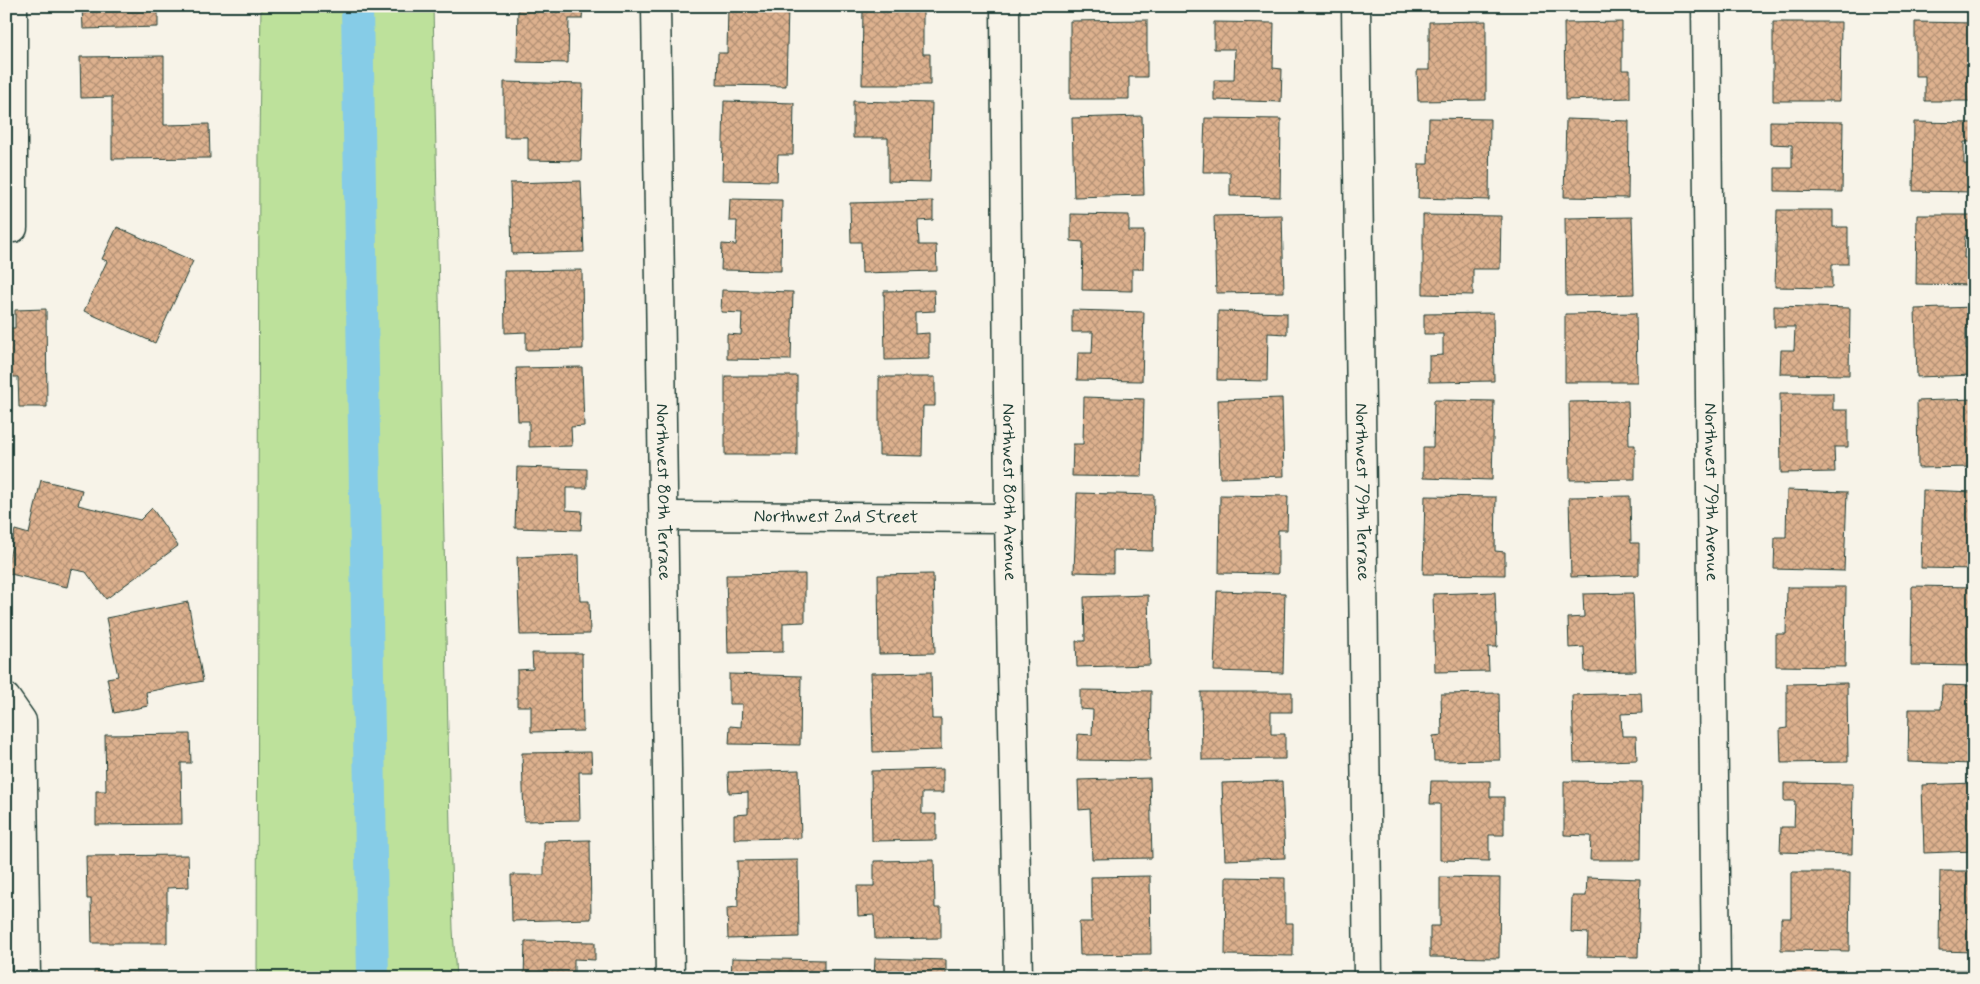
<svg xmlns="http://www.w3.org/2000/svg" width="1980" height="984" viewBox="0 0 1980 984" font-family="Mynerve,sans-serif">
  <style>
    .grass { fill: #bde19b; stroke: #6e8f68 }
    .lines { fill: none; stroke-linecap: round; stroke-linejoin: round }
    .canal { stroke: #86cce7; stroke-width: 32 }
    .building { fill: url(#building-cross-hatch); stroke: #1f3d34 }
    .street-casing { stroke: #1f3d34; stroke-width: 31 }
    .street { stroke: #f7f3e8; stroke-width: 28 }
    .labels { text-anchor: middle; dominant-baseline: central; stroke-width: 4; stroke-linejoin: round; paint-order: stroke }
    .street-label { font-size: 18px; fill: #1f3d34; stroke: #f7f3e8 }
  </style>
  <defs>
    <pattern id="building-cross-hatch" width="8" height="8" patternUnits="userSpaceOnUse" patternTransform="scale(1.25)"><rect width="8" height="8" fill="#ddb18e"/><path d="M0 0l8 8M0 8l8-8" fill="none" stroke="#b39175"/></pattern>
  </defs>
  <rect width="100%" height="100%" fill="#f7f3e8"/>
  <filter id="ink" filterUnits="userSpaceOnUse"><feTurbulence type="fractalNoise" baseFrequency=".02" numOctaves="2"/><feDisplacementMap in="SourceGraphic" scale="10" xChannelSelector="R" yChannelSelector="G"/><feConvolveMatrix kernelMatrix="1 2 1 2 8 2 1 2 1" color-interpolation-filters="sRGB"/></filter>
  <g filter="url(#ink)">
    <path class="grass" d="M 261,6 L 433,6 L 450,829 L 453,929 L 456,978 L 257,978 L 259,141 Z"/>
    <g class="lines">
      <path class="canal" d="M 357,6 L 373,978"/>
    </g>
    <g class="building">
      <path d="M 82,6 L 158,6 L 158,27 L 83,29 Z"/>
      <path d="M 518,6 L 583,6 L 582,19 L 569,19 L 568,63 L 517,62 Z"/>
      <path d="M 728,6 L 788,7 L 786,86 L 717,85 L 718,53 L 727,53 Z"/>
      <path d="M 863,6 L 923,7 L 923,54 L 930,54 L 930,85 L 862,85 Z"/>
      <path d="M 1147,20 L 1147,77 L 1129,77 L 1129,99 L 1070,99 L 1070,21 Z"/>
      <path d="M 1486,21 L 1486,100 L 1418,101 L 1417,70 L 1429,70 L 1429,22 Z"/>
      <path d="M 1214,22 L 1274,23 L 1273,68 L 1282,69 L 1281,102 L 1214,100 L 1214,80 L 1234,80 L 1235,49 L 1214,49 Z"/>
      <path d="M 1622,22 L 1622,70 L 1630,70 L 1630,98 L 1565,100 L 1564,23 Z"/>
      <path d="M 1773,22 L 1841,22 L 1840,101 L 1773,101 Z"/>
      <path d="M 1915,22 L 1974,23 L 1974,101 L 1925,101 L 1925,76 L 1915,76 Z"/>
      <path d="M 164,56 L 164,125 L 209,124 L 210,158 L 112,159 L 112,97 L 81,98 L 80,57 Z"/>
      <path d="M 504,82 L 583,84 L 581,161 L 528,160 L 528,137 L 504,137 Z"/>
      <path d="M 724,101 L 794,103 L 793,155 L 778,155 L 777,181 L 722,180 Z"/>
      <path d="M 853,101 L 932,103 L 930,182 L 888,181 L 888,138 L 853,138 Z"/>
      <path d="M 1142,116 L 1144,195 L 1074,197 L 1072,118 Z"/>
      <path d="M 1205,118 L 1281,119 L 1280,197 L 1230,196 L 1230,172 L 1203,172 Z"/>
      <path d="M 1429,118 L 1490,119 L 1489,200 L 1418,198 L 1419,164 L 1428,164 Z"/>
      <path d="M 1566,119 L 1629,121 L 1628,198 L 1564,197 Z"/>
      <path d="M 1770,121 L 1843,122 L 1842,192 L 1775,191 L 1775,168 L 1792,168 L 1792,145 L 1770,144 Z"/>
      <path d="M 1914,122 L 1974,123 L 1974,142 L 1964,142 L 1964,164 L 1974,164 L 1974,192 L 1913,191 Z"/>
      <path d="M 581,181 L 584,252 L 512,254 L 510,183 Z"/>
      <path d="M 730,199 L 782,200 L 781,271 L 721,270 L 722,244 L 736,245 L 737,221 L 729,221 Z"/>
      <path d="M 933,201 L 933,220 L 918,221 L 919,245 L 936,245 L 937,271 L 862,273 L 861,242 L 851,242 L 850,203 Z"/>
      <path d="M 1777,210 L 1833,210 L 1833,227 L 1848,227 L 1848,264 L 1832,264 L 1832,288 L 1775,287 Z"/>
      <path d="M 1071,214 L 1129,215 L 1129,231 L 1144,231 L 1143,269 L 1132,269 L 1132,291 L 1082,290 L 1083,242 L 1071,241 Z"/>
      <path d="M 1282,215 L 1284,292 L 1216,293 L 1214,216 Z"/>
      <path d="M 1423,215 L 1501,216 L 1500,269 L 1473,269 L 1473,295 L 1423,294 Z"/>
      <path d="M 1917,215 L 1974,215 L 1974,236 L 1965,236 L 1964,258 L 1974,258 L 1974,285 L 1916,284 Z"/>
      <path d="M 1632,217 L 1634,294 L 1566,296 L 1565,218 Z"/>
      <path d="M 117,227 L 193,261 L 155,343 L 84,311 L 107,261 L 102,259 Z"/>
      <path d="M 582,270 L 583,349 L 526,350 L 526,332 L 505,333 L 504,271 Z"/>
      <path d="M 722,290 L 793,292 L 791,360 L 727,359 L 727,334 L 741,335 L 742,313 L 721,312 Z"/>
      <path d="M 934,290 L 935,311 L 915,312 L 915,334 L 929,333 L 929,359 L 885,360 L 884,291 Z"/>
      <path d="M 1774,306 L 1850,308 L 1849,375 L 1780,374 L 1781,350 L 1794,350 L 1795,327 L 1774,327 Z"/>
      <path d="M 1974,307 L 1974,328 L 1966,328 L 1966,350 L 1974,350 L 1974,375 L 1917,377 L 1915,309 Z"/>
      <path d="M 46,309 L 47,407 L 19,407 L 18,377 L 6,377 L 6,328 L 15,328 L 15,310 Z"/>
      <path d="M 1072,310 L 1144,312 L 1142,381 L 1077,380 L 1078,353 L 1092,353 L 1093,332 L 1072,332 Z"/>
      <path d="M 1218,311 L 1287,313 L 1287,334 L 1268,333 L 1267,381 L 1217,380 Z"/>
      <path d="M 1493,313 L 1494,381 L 1429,382 L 1429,356 L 1443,355 L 1443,334 L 1424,334 L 1424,314 Z"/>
      <path d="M 1636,313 L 1637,382 L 1565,382 L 1565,314 Z"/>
      <path d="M 582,367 L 584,426 L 571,427 L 572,446 L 529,447 L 529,421 L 518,421 L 516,368 Z"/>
      <rect x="725" y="376" width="72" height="79"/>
      <path d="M 879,377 L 935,377 L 935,406 L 923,406 L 922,456 L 879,455 Z"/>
      <path d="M 1780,393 L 1833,393 L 1833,410 L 1848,410 L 1848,447 L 1834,447 L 1835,472 L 1781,473 Z"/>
      <path d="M 1084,397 L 1144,399 L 1142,477 L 1072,476 L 1073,444 L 1083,444 Z"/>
      <path d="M 1282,398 L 1284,476 L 1220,478 L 1218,400 Z"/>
      <path d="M 1974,399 L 1974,467 L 1918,468 L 1917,401 Z"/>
      <path d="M 1434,400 L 1494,401 L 1492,480 L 1423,478 L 1423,447 L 1433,447 Z"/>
      <path d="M 1628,401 L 1629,445 L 1635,445 L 1635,479 L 1570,480 L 1569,402 Z"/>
      <path d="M 517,467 L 587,469 L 587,488 L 566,488 L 566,510 L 582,511 L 581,530 L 515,528 Z"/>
      <path d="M 41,480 L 82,490 L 78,505 L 140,520 L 152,508 L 178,546 L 106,599 L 86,572 L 71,569 L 67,587 L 6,573 L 15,530 L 29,534 Z"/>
      <path d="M 1787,490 L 1847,492 L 1844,571 L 1774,569 L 1775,537 L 1786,537 Z"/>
      <path d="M 1923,490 L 1974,492 L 1974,569 L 1921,568 Z"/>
      <path d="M 1077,493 L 1154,495 L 1153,551 L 1113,550 L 1113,573 L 1074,572 Z"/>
      <path d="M 1220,495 L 1288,496 L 1287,530 L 1278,530 L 1278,574 L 1219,573 Z"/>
      <path d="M 1425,496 L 1496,497 L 1495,551 L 1505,552 L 1505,575 L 1423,574 Z"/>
      <path d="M 1630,496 L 1631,543 L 1639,543 L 1639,575 L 1571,577 L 1569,497 Z"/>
      <path d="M 579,555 L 580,601 L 589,601 L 590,634 L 520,635 L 517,557 Z"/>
      <path d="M 805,574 L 805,622 L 783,623 L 783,652 L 728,653 L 726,575 Z"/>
      <path d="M 933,574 L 935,653 L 879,654 L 878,575 Z"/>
      <path d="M 1912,586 L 1974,587 L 1974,666 L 1911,665 Z"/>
      <path d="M 1787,587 L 1846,587 L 1845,667 L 1776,666 L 1776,634 L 1786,634 Z"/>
      <path d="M 1217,591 L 1285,593 L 1283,673 L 1214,671 Z"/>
      <path d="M 1495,592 L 1497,647 L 1488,647 L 1489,671 L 1435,672 L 1433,594 Z"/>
      <path d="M 1633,593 L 1636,671 L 1585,672 L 1584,647 L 1569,648 L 1568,618 L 1584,617 L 1583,594 Z"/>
      <path d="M 1148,595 L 1150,665 L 1077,667 L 1076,641 L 1085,641 L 1084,597 Z"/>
      <path d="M 188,602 L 203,681 L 146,692 L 148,706 L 114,713 L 107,678 L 118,676 L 106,618 Z"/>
      <path d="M 532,653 L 582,653 L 583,731 L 531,732 L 531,706 L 517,706 L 517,670 L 533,669 Z"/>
      <path d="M 931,672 L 932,719 L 941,719 L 941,750 L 873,752 L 871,673 Z"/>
      <path d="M 729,674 L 801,676 L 800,745 L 729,744 L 730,726 L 741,727 L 742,704 L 729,704 Z"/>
      <path d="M 1847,683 L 1848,762 L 1781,763 L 1780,729 L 1787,728 L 1787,684 Z"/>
      <path d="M 1942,685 L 1974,686 L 1974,764 L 1908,762 L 1909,709 L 1941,709 Z"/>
      <path d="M 1080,690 L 1151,691 L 1150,761 L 1077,760 L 1078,734 L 1092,735 L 1093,710 L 1080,709 Z"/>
      <path d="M 1201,692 L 1292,692 L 1292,712 L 1271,712 L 1271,734 L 1285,734 L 1285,759 L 1202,760 Z"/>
      <path d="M 1499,693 L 1500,760 L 1434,761 L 1433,736 L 1442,735 L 1441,694 Z"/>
      <path d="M 1641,693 L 1642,713 L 1621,714 L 1622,736 L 1636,736 L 1637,760 L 1574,762 L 1572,695 Z"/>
      <path d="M 190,734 L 191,763 L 181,763 L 182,824 L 96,825 L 96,791 L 106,791 L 105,735 Z"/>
      <path d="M 591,752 L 592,772 L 579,772 L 580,820 L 524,821 L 522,753 Z"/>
      <path d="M 943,769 L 943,793 L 922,793 L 922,814 L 936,814 L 936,840 L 872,841 L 871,771 Z"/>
      <path d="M 799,770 L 801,838 L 734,839 L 734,815 L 748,814 L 748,792 L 729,793 L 728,772 Z"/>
      <path d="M 1150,778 L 1152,858 L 1092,859 L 1090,809 L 1079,810 L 1078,780 Z"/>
      <path d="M 1282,781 L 1285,858 L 1225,860 L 1222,783 Z"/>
      <path d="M 1431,781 L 1490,781 L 1490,797 L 1504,797 L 1504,835 L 1489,835 L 1489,861 L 1440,860 L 1440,804 L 1430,804 Z"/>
      <path d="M 1564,781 L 1642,782 L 1641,860 L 1590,860 L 1591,836 L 1564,835 Z"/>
      <path d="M 1784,783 L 1853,784 L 1852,854 L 1780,852 L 1781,827 L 1794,827 L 1795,801 L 1784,801 Z"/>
      <path d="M 1974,783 L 1974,851 L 1924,853 L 1922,785 Z"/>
      <path d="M 590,840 L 591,919 L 512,921 L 511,875 L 544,875 L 544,841 Z"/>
      <path d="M 188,855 L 189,887 L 167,888 L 167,943 L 92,943 L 91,899 L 87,899 L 86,856 Z"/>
      <path d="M 798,860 L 799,937 L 728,939 L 727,908 L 738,907 L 737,861 Z"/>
      <path d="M 934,860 L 935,908 L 941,908 L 941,938 L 875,939 L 874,915 L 858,916 L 857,886 L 874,886 L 874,861 Z"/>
      <path d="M 1940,871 L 1974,871 L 1974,952 L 1939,951 Z"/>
      <path d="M 1791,872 L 1850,872 L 1849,951 L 1781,950 L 1781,918 L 1791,918 Z"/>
      <path d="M 1150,876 L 1151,954 L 1080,955 L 1079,922 L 1092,922 L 1091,877 Z"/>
      <path d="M 1226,877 L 1285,878 L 1285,923 L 1293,923 L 1293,956 L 1225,955 Z"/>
      <path d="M 1440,877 L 1500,878 L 1499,958 L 1430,957 L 1430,926 L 1440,926 Z"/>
      <path d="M 1587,877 L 1640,879 L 1638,957 L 1587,956 L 1588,933 L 1571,932 L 1572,896 L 1586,896 Z"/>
      <path d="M 525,941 L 595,942 L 595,960 L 574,959 L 574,978 L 524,978 Z"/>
      <path d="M 732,958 L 824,960 L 824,978 L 731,978 Z"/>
      <path d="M 875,958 L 946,960 L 946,978 L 874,978 Z"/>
      <path d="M 1784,970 L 1855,972 L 1855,978 L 1784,978 Z"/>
      <rect x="1945" y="970" width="29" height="8"/>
      <path d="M 94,971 L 190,973 L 190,978 L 94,978 Z"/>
      <path d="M 1161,972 L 1161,978 L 1085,978 L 1085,974 Z"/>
      <path d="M 1238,973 L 1298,974 L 1297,978 L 1238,978 Z"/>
    </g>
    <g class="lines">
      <defs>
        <g id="street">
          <path d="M 13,6 L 13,228"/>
          <path id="s1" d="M 656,6 L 670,978"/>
          <path id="s2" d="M 1005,6 L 1009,518 L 1018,978"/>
          <path id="s3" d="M 1356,6 L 1368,978"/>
          <path id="s4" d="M 1706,6 L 1716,978"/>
          <path id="s5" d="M 664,516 L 1009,518"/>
          <path d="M 6,698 L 22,721 L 26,978"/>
        </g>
      </defs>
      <use href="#street" class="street-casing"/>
      <use href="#street" class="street"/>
    </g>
  </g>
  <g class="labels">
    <g class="street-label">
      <text stroke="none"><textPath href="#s1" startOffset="486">Northwest 80th Terrace</textPath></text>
      <text stroke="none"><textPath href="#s2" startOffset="486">Northwest 80th Avenue</textPath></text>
      <text stroke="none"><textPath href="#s3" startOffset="486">Northwest 79th Terrace</textPath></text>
      <text stroke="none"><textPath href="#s4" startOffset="486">Northwest 79th Avenue</textPath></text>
      <text stroke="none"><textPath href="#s5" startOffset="172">Northwest 2nd Street</textPath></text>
    </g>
  </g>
  <rect width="1980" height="984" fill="none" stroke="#f7f3e8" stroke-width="25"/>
  <rect x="12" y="12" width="1955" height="959" fill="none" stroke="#1f3d34" stroke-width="2" filter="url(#ink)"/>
</svg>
